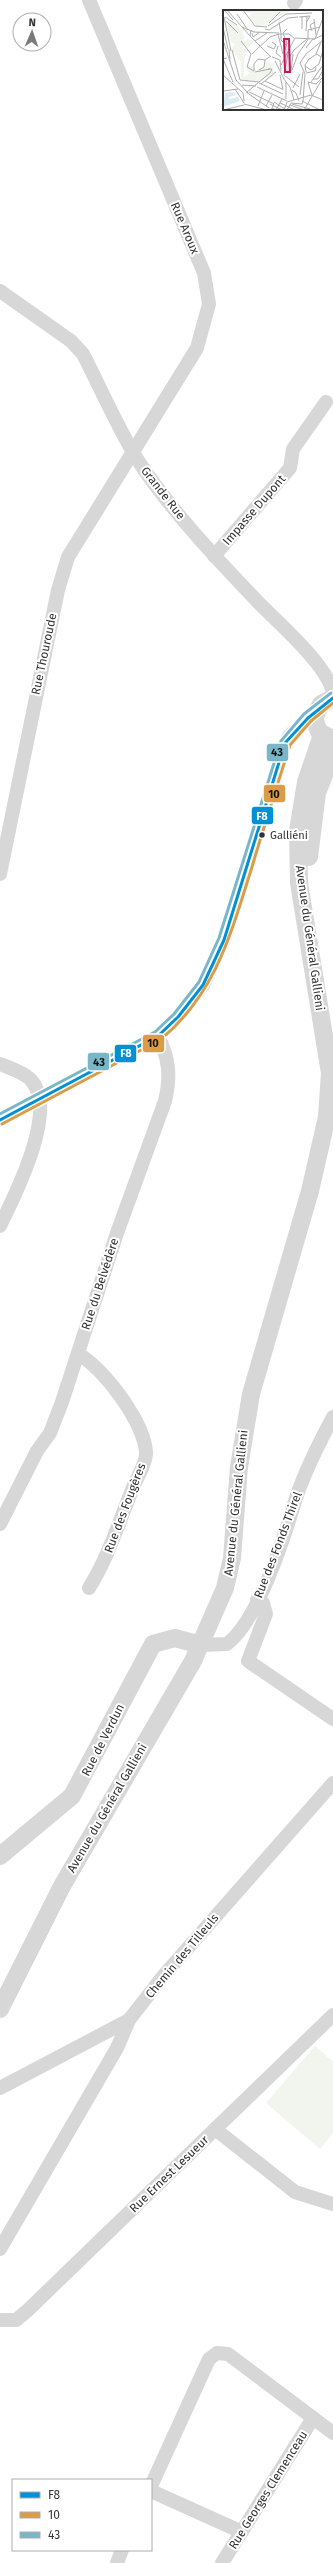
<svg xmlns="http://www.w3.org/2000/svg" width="333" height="2563" viewBox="0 0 333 2563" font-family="'Fira Sans',sans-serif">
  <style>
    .green { fill: #f1f5ed }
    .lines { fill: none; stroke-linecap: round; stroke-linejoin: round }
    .minor { stroke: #d7d7d7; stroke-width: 14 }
    .tertiary { stroke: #d7d7d7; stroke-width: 18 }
    .bus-1-casing { stroke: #fff; stroke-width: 6 }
    .bus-2-casing { stroke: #fff; stroke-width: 6 }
    .bus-3-casing { stroke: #fff; stroke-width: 6 }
    .bus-1 { stroke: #0090d7; stroke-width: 3 }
    .bus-2 { stroke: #da9c47; stroke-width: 3 }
    .bus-3 { stroke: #79b7c8; stroke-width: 3 }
    .bus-dot { fill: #333; stroke: #fff; stroke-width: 1.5 }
    .labels { text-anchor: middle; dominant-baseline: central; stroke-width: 4; stroke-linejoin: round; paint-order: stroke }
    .bus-label { font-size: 11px; fill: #333; stroke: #fff; text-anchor: start }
    .street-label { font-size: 12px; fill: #333; stroke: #fff }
    .inset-road { fill: none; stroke: #adadad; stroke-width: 1 }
    .view { fill: #c2185b; fill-opacity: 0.15; stroke: #c2185b; stroke-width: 2 }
    .inset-edge { fill: none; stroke: #333; stroke-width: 2 }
    .line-badge { stroke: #fff; stroke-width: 1.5 }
    .badge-label { font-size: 11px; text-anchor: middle; font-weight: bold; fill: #fff }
    .pale-badge-label { font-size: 11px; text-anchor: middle; font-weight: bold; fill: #111 }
  </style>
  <rect width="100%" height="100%" fill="#fff"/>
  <path class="green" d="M 315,2046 L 333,2062 L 333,2133 L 320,2149 L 266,2103 Z"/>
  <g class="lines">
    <g class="minor">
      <path d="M 294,3 L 296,0"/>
      <path d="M 0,291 L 71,341 L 83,354 C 101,389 117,426 137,459 C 168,507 216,558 256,600 C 277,622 329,666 333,694"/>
      <path d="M 214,556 L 290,468 L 293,449 L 326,402"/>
      <path d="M 0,874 L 58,590 L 68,557 L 197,348 L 209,304 L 204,273 L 89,0"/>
      <path d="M 0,1064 C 10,1068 23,1072 30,1079 C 60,1108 15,1195 0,1226"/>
      <path d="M 0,1120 L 158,1036 L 178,1017 L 203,985 L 224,940 L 285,743 L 290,735 L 315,712"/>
      <path d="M 78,1354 C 103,1367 146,1424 146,1454 C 146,1463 138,1476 134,1485 C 120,1519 109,1556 89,1588"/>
      <path d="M 0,1524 L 37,1451 L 50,1433 L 62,1402 L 117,1233 L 165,1101 C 171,1076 169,1058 158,1036"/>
      <path d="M 257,1600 L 263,1603 L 266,1614 L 248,1661 L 333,1719"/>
      <path d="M 201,1645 L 227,1644 C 258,1621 285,1535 296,1498 C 305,1471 319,1443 333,1417"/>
      <path d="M 0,2088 L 129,2020 L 164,1975 L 333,1783"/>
      <path d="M 215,2129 L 295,2192 L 333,2204"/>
      <path d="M 0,2249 L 117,2048 L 129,2020"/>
      <path d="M 0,2320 L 16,2320 L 27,2311 L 333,2015"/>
      <path d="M 151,2486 L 209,2359 L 217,2353 L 228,2354 L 333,2433"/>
      <path d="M 151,2491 L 242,2532"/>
      <path d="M 117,2563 L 122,2550"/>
      <path d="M 222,2563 L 313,2418"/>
    </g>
    <g class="tertiary">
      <path d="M 332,739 L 319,732 L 314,718 L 321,704 L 333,698"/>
      <path d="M 309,857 L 317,793 L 333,752"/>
      <path d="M 0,1856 L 72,1796 L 153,1644 L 175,1638 L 201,1645"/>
      <path d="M 0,2009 L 62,1886 L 193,1661 L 225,1588 L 232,1558 L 239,1467 L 251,1394 L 310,1191 L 327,1117 L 330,1073 L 299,883 L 298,831 L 306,782 L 322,735"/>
    </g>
    <defs>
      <path id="bus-1" d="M 0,1120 L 158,1036 L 178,1017 L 203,985 L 224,940 L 285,743 L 308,718 L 333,698"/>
      <path id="bus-2" d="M 2,1124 L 160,1040 C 216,994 231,933 252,867 C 264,826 277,786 290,745 L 311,721 L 333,703"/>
      <path id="bus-3" d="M 0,1114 L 155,1032 L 174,1014 L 199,982 L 219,938 L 281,741 L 304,714 L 331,693"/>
    </defs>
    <use href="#bus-1" class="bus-1-casing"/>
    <use href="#bus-2" class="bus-2-casing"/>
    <use href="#bus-3" class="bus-3-casing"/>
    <use href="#bus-1" class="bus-1"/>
    <use href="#bus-2" class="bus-2"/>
    <use href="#bus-3" class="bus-3"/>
  </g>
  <circle class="bus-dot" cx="262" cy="835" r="3.5"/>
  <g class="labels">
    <g class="bus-label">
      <text x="270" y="835">Galliéni</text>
    </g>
    <g class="street-label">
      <text transform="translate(185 228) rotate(67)">Rue Aroux</text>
      <text transform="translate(163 493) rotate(52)">Grande Rue</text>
      <text transform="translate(254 510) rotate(-49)">Impasse Dupont</text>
      <text transform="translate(44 654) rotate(-78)">Rue Thouroude</text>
      <text transform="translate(310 938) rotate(82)">Avenue du Général Gallieni</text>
      <text transform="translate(100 1284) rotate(-72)">Rue du Belvédère</text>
      <text transform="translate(236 1503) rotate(-84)">Avenue du Général Gallieni</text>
      <text transform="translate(125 1508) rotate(-69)">Rue des Fougères</text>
      <text transform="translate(278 1545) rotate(-69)">Rue des Fonds Thirel</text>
      <text transform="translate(103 1740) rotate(-63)">Rue de Verdun</text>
      <text transform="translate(107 1808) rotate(-60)">Avenue du Général Gallieni</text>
      <text transform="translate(182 1956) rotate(-50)">Chemin des Tilleuls</text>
      <text transform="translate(169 2174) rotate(-44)">Rue Ernest Lesueur</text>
      <text transform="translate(268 2490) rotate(-58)">Rue Georges Clemenceau</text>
    </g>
  </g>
  <g transform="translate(223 10)">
    <rect width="100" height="100" fill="#fff"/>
    <path d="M 21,0 L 69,0 L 35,17 L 26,6 L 29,3 L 25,3 ZM 8,12 L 22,21 L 19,22 L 22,28 L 18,31 L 20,33 L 24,29 L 31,31 L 24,39 L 21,35 L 19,39 L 23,39 L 22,44 L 26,43 L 23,44 L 21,50 L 21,67 L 27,63 L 24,61 L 25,54 L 25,57 L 31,56 L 29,60 L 36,59 L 41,57 L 43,51 L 51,54 L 50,67 L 45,68 L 46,66 L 35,71 L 22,71 L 18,68 L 18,52 L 8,39 L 12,34 L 8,32 L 5,24 L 5,14 Z" fill="#f1f5ed"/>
    <path d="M 11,82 L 13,85 L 6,87 L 6,89 L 15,87 L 17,91 L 0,97 L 2,83 Z" fill="#ddebf3"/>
    <path class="inset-road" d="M 4,0 L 27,26M 20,0 L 32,16 L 44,17M 2,1 L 10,10M 14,4 L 25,20M 79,6 L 79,19M 1,7 L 8,41M 2,7 L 14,15M 76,7 L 87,6 L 83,13M 91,9 L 93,25M 3,11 L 15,23M 56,12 L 58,24M 46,13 L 57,2M 45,16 L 63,4 L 89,3M 0,17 L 5,39M 19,17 L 31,22 L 56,23M 42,19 L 46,20 L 65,8 L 75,7M 28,20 L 27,26 L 32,31M 83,21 L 84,6M 89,21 L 87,15 L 92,12M 29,23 L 30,27 L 37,22M 55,24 L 60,44M 58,24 L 58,30 L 63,35M 72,28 L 92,29M 85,28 L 85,20 L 97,17M 92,29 L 100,8 L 100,0M 0,30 L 13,70 L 25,83M 18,31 L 28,44M 32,31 L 48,47M 32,31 L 44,23M 44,36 L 51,39 L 53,35 L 49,32M 55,36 L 53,43 L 58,47M 66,38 L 61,65 L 76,77M 83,38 L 89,30 L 100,25M 6,39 L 7,51M 9,40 L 17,70 L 36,72M 61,43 L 64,33 L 60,23 L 64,19M 28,44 L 24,57 L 31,61M 29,44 L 47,27 L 56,24 L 66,24 L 71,28M 93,44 L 98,32M 49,47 L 57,50 L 58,61M 4,48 L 0,49 L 10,72M 66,48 L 71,40 L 85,28M 52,51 L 61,69M 96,54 L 100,40M 58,55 L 72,28M 82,56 L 88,60 L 96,54M 36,60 L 41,57 L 42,50M 69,60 L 75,44 L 86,28M 31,61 L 31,54 L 35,49 L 42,50 L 48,46M 68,61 L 70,44M 32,62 L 47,59M 83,62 L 82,55 L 86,49 L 94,44 L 98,47M 83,63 L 92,61 L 93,57M 0,65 L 20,83 L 21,91M 57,65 L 60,80M 60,68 L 67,77 L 71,90M 90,69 L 95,69 L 100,60M 42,71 L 59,79M 88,72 L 100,55M 36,73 L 60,84M 38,74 L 53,62M 19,75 L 33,76M 34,77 L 64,91M 70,78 L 77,64M 12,79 L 21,93M 69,80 L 73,83 L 76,91M 0,81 L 15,79M 23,82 L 46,98M 24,82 L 47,63 L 49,59 L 45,59M 26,82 L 51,94 L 48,100M 77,85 L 80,62M 89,85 L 85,72 L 93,74 L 100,67M 63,89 L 63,72M 79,91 L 97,100M 80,91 L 82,64 L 77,53 L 83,44 L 100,30M 51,92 L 62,99M 57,93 L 70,99M 21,94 L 44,100M 47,94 L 59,100M 69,94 L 87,99M 67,95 L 81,100M 35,96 L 41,81M 43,96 L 49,85M 49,98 L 53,100 L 59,89M 0,100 L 21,95M 61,100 L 64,92 L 88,85 L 100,90M 64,100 L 68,93 L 79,94 L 80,91M 81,100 L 98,71"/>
    <path class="view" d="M 61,29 L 66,29 L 67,62 L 62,62 Z"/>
    <rect width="100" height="100" class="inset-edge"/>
  </g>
  <g class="line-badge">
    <rect x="266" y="743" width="23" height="19" rx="4" fill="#79b7c8"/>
    <rect x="263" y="784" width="23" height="19" rx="4" fill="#da9c47"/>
    <rect x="251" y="806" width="23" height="19" rx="4" fill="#0090d7"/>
    <rect x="142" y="1034" width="23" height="19" rx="4" fill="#da9c47"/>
    <rect x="114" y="1044" width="23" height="19" rx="4" fill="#0090d7"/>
    <rect x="87" y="1052" width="23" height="19" rx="4" fill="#79b7c8"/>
  </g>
  <g class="badge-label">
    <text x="262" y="820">F8</text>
    <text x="126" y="1057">F8</text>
  </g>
  <g class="pale-badge-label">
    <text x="277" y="756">43</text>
    <text x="274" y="798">10</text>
    <text x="153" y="1047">10</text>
    <text x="99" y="1066">43</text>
  </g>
  <rect x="12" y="2479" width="140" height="72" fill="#ffffff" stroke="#adadad"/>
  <rect x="20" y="2492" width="20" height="6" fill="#0090d7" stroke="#adadad"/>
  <text x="48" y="2499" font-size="12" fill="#333333">F8</text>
  <rect x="20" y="2512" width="20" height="6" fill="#da9c47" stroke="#adadad"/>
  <text x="48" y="2519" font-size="12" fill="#333333">10</text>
  <rect x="20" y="2532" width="20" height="6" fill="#79b7c8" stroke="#adadad"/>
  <text x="48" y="2539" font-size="12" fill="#333333">43</text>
  <g transform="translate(32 32) rotate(2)"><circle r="19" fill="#ffffff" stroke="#adadad"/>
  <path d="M0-3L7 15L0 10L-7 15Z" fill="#7a7a7a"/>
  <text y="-6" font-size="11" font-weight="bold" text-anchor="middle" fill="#333333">N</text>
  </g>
</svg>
